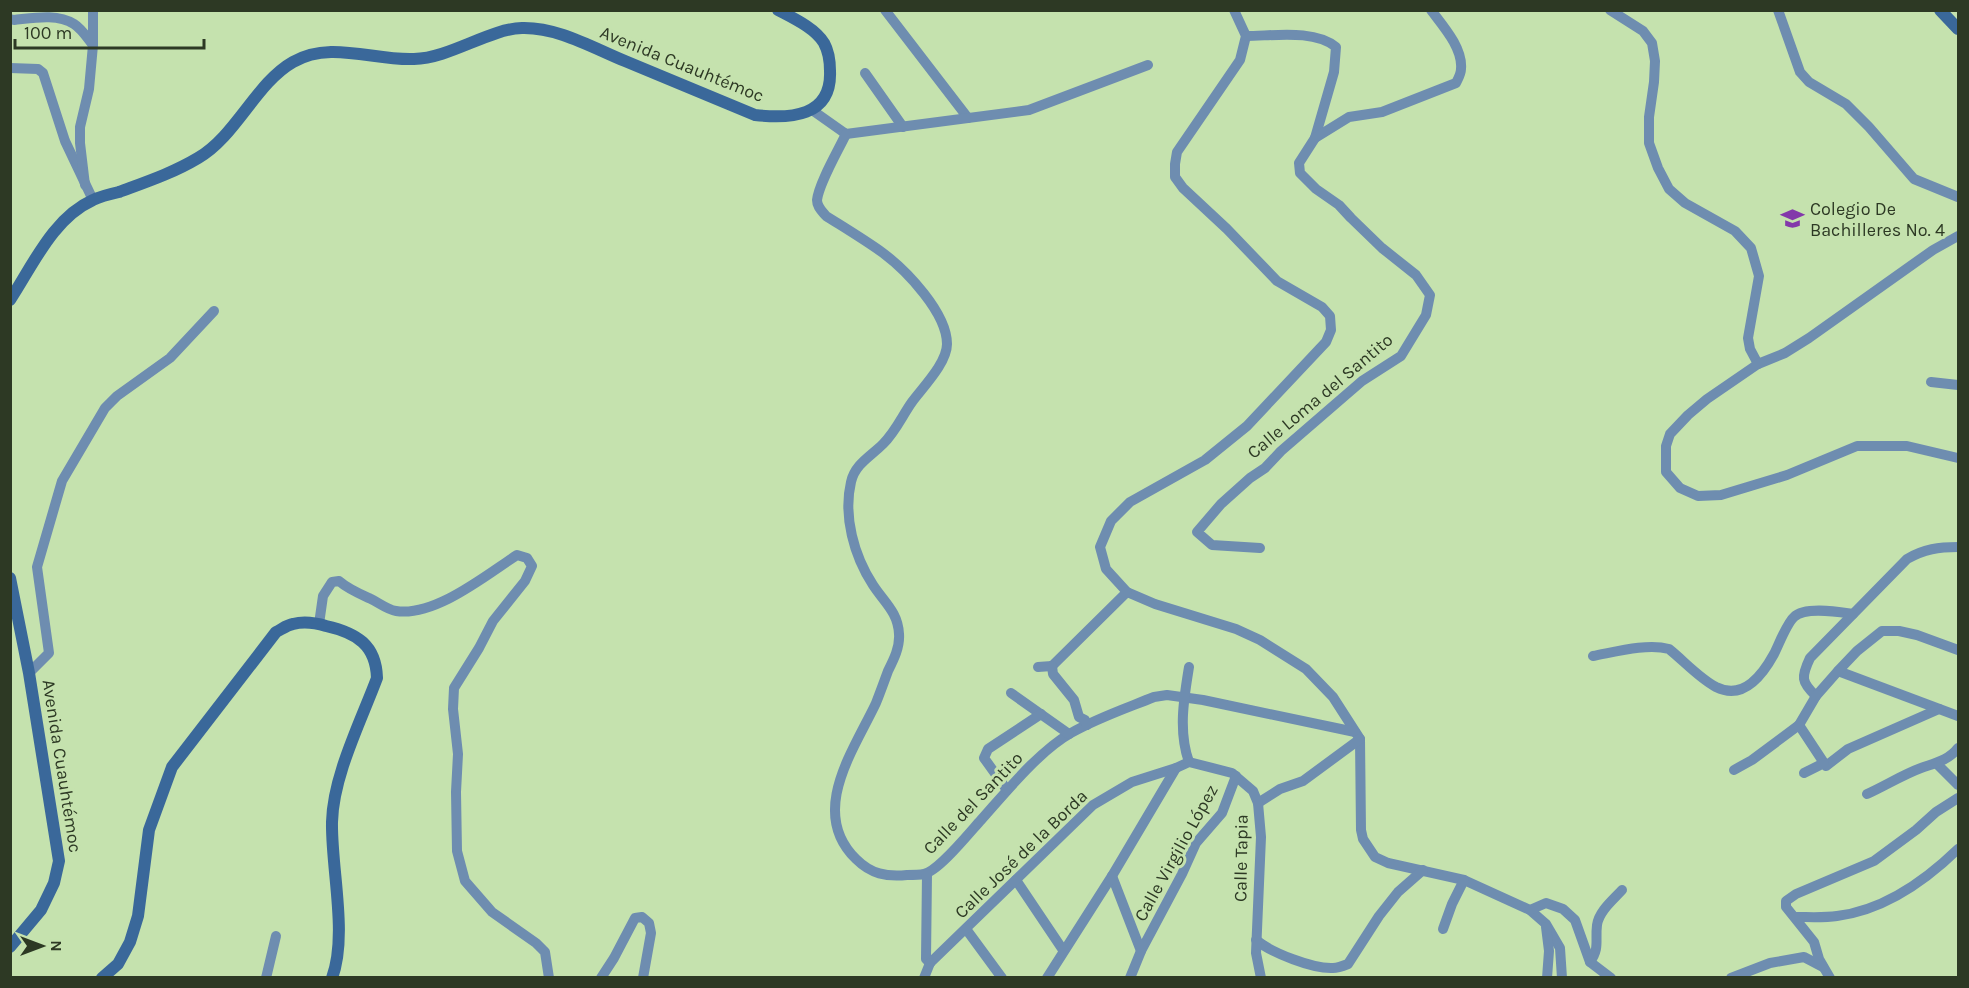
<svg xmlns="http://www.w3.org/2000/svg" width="1969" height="988" viewBox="0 0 1969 988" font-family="Karla,sans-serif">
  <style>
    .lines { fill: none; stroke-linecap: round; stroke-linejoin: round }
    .street { stroke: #6e8db0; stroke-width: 10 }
    .secondary { stroke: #3a689a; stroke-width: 12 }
    .labels { text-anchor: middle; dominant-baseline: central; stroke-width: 6; stroke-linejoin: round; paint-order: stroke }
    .street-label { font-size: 18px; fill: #2d3924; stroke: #c5e2ae }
    .poi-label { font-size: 18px; fill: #2d3924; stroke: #c5e2ae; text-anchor: start }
  </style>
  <rect width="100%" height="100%" fill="#c5e2ae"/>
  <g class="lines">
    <g class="street">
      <path d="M 885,10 L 968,118"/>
      <path d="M 1234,10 L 1246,36 L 1240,60 L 1177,152 L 1175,164 L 1175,177 L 1183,188 L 1227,229 L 1277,281 L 1322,307 L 1330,316 L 1331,330 L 1326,342 L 1247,426 L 1205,460 L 1130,502 L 1111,521 L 1100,547 L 1106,569 L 1127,592 L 1155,604 L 1236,629 L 1260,640 L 1306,669 L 1333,697 L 1360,739 L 1361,830 L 1363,839 L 1375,857 L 1388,863 L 1464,880 L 1530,910 L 1546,924 L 1560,948 L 1562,978"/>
      <path d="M 1610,10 L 1643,31 L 1652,43 L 1655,61 L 1654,82 L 1649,117 L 1649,143 L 1658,168 L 1669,189 L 1685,203 L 1735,231 L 1751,248 L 1759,276 L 1748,338 L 1750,349 L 1758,364"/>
      <path d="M 1778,10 L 1800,72 L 1809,82 L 1846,104 L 1869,127 L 1914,179 L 1958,197"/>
      <path d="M 10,19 L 14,20 C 33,18 57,13 74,24 C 82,29 88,39 93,45"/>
      <path d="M 1246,36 C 1273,36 1314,29 1336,47 L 1334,72 L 1315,138"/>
      <path d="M 10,68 L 38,69 L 43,73 L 65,141 L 93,200"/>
      <path d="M 865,73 L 903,127"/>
      <path d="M 812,110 L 846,134 L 1029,110 L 1148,65"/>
      <path d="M 846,134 C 838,151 819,183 817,200 C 817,207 822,211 826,216 C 845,228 865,240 883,253 C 907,271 947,313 947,344 C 947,363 923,387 912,402 C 902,416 896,431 883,444 C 871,456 855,464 851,482 C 843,516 854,556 873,585 C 884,602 898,612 899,634 C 900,647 894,659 888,671 C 884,682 880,693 876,703 C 854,750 808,812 856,859 C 871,874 886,877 907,875 C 912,875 919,875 924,874 C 939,871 970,832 981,820 C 1006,792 1039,751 1071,733 C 1097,718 1127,708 1154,697 L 1167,695 L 1203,700 L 1355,732"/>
      <path d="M 85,185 L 80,143 L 80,127 L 89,89 L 93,45 L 93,10"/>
      <path d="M 1958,236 L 1933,250 L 1809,338 L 1785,353 L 1758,364 L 1707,399 L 1688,415 L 1670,434 L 1666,446 L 1666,472 L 1680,488 L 1698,496 L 1721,495 L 1787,475 L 1857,446 L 1907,446 L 1958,458"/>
      <path d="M 1931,382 L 1958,385"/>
      <path d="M 1260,548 L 1212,545 L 1197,532 L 1221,504 L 1250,478 L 1265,468 L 1281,451 L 1362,381 L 1401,356 L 1426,315 L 1430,295 L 1416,275 L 1382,248 L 1351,218 L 1339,205 L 1316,189 L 1300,173 L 1299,163 L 1315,138 L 1349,117 L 1382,112 L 1456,83 C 1458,79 1461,74 1461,69 C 1463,48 1443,26 1431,10"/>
      <path d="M 319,624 L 323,596 L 332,582 L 339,581 C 348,589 360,594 371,599 C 379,603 388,610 396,611 C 435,617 486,575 517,555 L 527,558 L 532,566 L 525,581 L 493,621 L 479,648 L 454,688 L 453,709 L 458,754 L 456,792 L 457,851 L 465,881 L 492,912 L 536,943 L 545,952 L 549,978"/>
      <path d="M 1593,656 C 1615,652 1647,643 1669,649 C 1684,661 1699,678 1716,687 C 1744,701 1763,674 1774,654 C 1779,644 1787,623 1794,617 C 1805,606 1839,612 1853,614"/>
      <path d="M 1052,666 L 1127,592"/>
      <path d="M 1052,666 L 1053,674 L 1074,700 L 1079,717 L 1085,720 L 1087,725"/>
      <path d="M 1038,667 L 1052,666"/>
      <path d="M 1838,671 L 1958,716"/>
      <path d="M 29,673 L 49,653 L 37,567 L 62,481 L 105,408 L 117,396 L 170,358 L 214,311"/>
      <path d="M 1011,693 L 1069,734"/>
      <path d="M 1816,696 C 1801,682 1801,677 1810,658 L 1907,559 C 1924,549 1939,547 1958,547"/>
      <path d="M 1799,725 L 1826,766 L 1848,749 L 1939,709"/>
      <path d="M 1189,762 C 1178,731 1184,698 1189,667"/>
      <path d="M 1937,764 L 1958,785"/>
      <path d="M 1734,770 L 1752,760 L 1799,725 L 1816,696 L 1838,671 L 1857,651 L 1882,631 L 1899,631 L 1917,635 L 1958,650"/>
      <path d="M 1804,773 L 1824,763"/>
      <path d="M 1007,790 L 984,758 L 988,749 L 1041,714"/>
      <path d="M 1867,794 C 1885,786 1902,775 1921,768 C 1935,763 1949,760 1958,748"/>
      <path d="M 1258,803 L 1280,789 L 1303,781 L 1360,739"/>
      <path d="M 927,874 L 926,959 L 930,963"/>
      <path d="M 1112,876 L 1141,951"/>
      <path d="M 1016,880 L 1063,950"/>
      <path d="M 1530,910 L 1546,903 L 1563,909 L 1575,920 L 1590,962 L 1611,978"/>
      <path d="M 1795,917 C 1809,917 1824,918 1837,916 C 1885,910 1925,881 1958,849"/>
      <path d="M 1546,927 L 1549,951 L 1547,978"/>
      <path d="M 966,929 L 1002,978"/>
      <path d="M 1443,929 L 1452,904 L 1464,880"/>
      <path d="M 1256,940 C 1272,953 1313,969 1333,968 C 1338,968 1343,966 1348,964 L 1379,916 L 1398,892 L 1423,870"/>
      <path d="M 1590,962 C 1600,948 1595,941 1597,925 C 1599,911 1613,900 1622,890"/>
      <path d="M 930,963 L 1093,805 L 1132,782 L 1176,768 L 1189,762 L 1232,773 L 1253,791 L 1258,803 L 1261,837 L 1256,953 L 1261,978"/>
      <path d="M 266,978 L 276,936"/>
      <path d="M 601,978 L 614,958 L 635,918 L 642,917 L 649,923 L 651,933 L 643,978"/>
      <path d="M 924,978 L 930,963"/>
      <path d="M 1047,978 L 1112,876 L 1176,768"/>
      <path d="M 1130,978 L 1141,951 L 1182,874 L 1196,843 L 1222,813 L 1236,776"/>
      <path d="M 1731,978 L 1770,963 L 1804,957 L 1823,967"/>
      <path d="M 1830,978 L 1819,959 L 1814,942 L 1786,907 L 1786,901 L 1796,894 L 1874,861 L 1916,830 L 1936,812 L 1958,798"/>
    </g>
    <g class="secondary">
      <path d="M 1940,10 L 1958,29"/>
      <path d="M 10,300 C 33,265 53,218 93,200 C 101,196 110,194 119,192 C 146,182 173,173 198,158 C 236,136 256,83 293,62 C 330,40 374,61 414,59 C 450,58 489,29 522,28 C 558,27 593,48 625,61 C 669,79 712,97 755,115 C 790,119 832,117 830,71 C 830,61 829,52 824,43 C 815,28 793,18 778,10"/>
      <path d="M 10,578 L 29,673 L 59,861 L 54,883 L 41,910 L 10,947"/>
      <path d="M 102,978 L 118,964 L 130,942 L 138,916 L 149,830 L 172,767 L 276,632 C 282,629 287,625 293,624 C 304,621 316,623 326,626 C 357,633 376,645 377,678 C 361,721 333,776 332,822 C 331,868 348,935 332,978"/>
    </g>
  </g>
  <defs>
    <symbol id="school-bare" viewBox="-9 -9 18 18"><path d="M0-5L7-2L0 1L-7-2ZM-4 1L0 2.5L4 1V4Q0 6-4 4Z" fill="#8338aa" stroke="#c5e2ae" stroke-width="2.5" paint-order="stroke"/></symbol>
  </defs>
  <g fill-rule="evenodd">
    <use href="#school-bare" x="1776" y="202" width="33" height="33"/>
  </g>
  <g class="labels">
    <g class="street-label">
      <text transform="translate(682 64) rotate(22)">Avenida Cuauhtémoc</text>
      <text transform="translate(1320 396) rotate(-40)">Calle Loma del Santito</text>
      <text transform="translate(62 766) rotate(81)">Avenida Cuauhtémoc</text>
      <text transform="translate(973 803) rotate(-46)">Calle del Santito</text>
      <text transform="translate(1176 853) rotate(-61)">Calle Virgilio López</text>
      <text transform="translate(1021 854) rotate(-44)">Calle José de la Borda</text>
      <text transform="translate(1241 858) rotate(-89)">Calle Tapia</text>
    </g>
    <g class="poi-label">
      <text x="1810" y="209">Colegio De<tspan x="1810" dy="21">Bachilleres No. 4</tspan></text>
    </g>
  </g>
  <rect width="1969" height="988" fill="none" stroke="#2d3924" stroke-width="24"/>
  <g transform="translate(42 946) rotate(90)" stroke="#c5e2ae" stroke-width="4.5" paint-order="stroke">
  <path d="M0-4.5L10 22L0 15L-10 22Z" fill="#2d3924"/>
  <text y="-9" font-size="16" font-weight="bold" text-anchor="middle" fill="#2d3924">N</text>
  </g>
  <path d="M15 39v9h189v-9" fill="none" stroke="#2d3924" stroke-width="3"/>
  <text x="24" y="39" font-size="18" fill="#2d3924" stroke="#c5e2ae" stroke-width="4.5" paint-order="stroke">100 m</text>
</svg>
